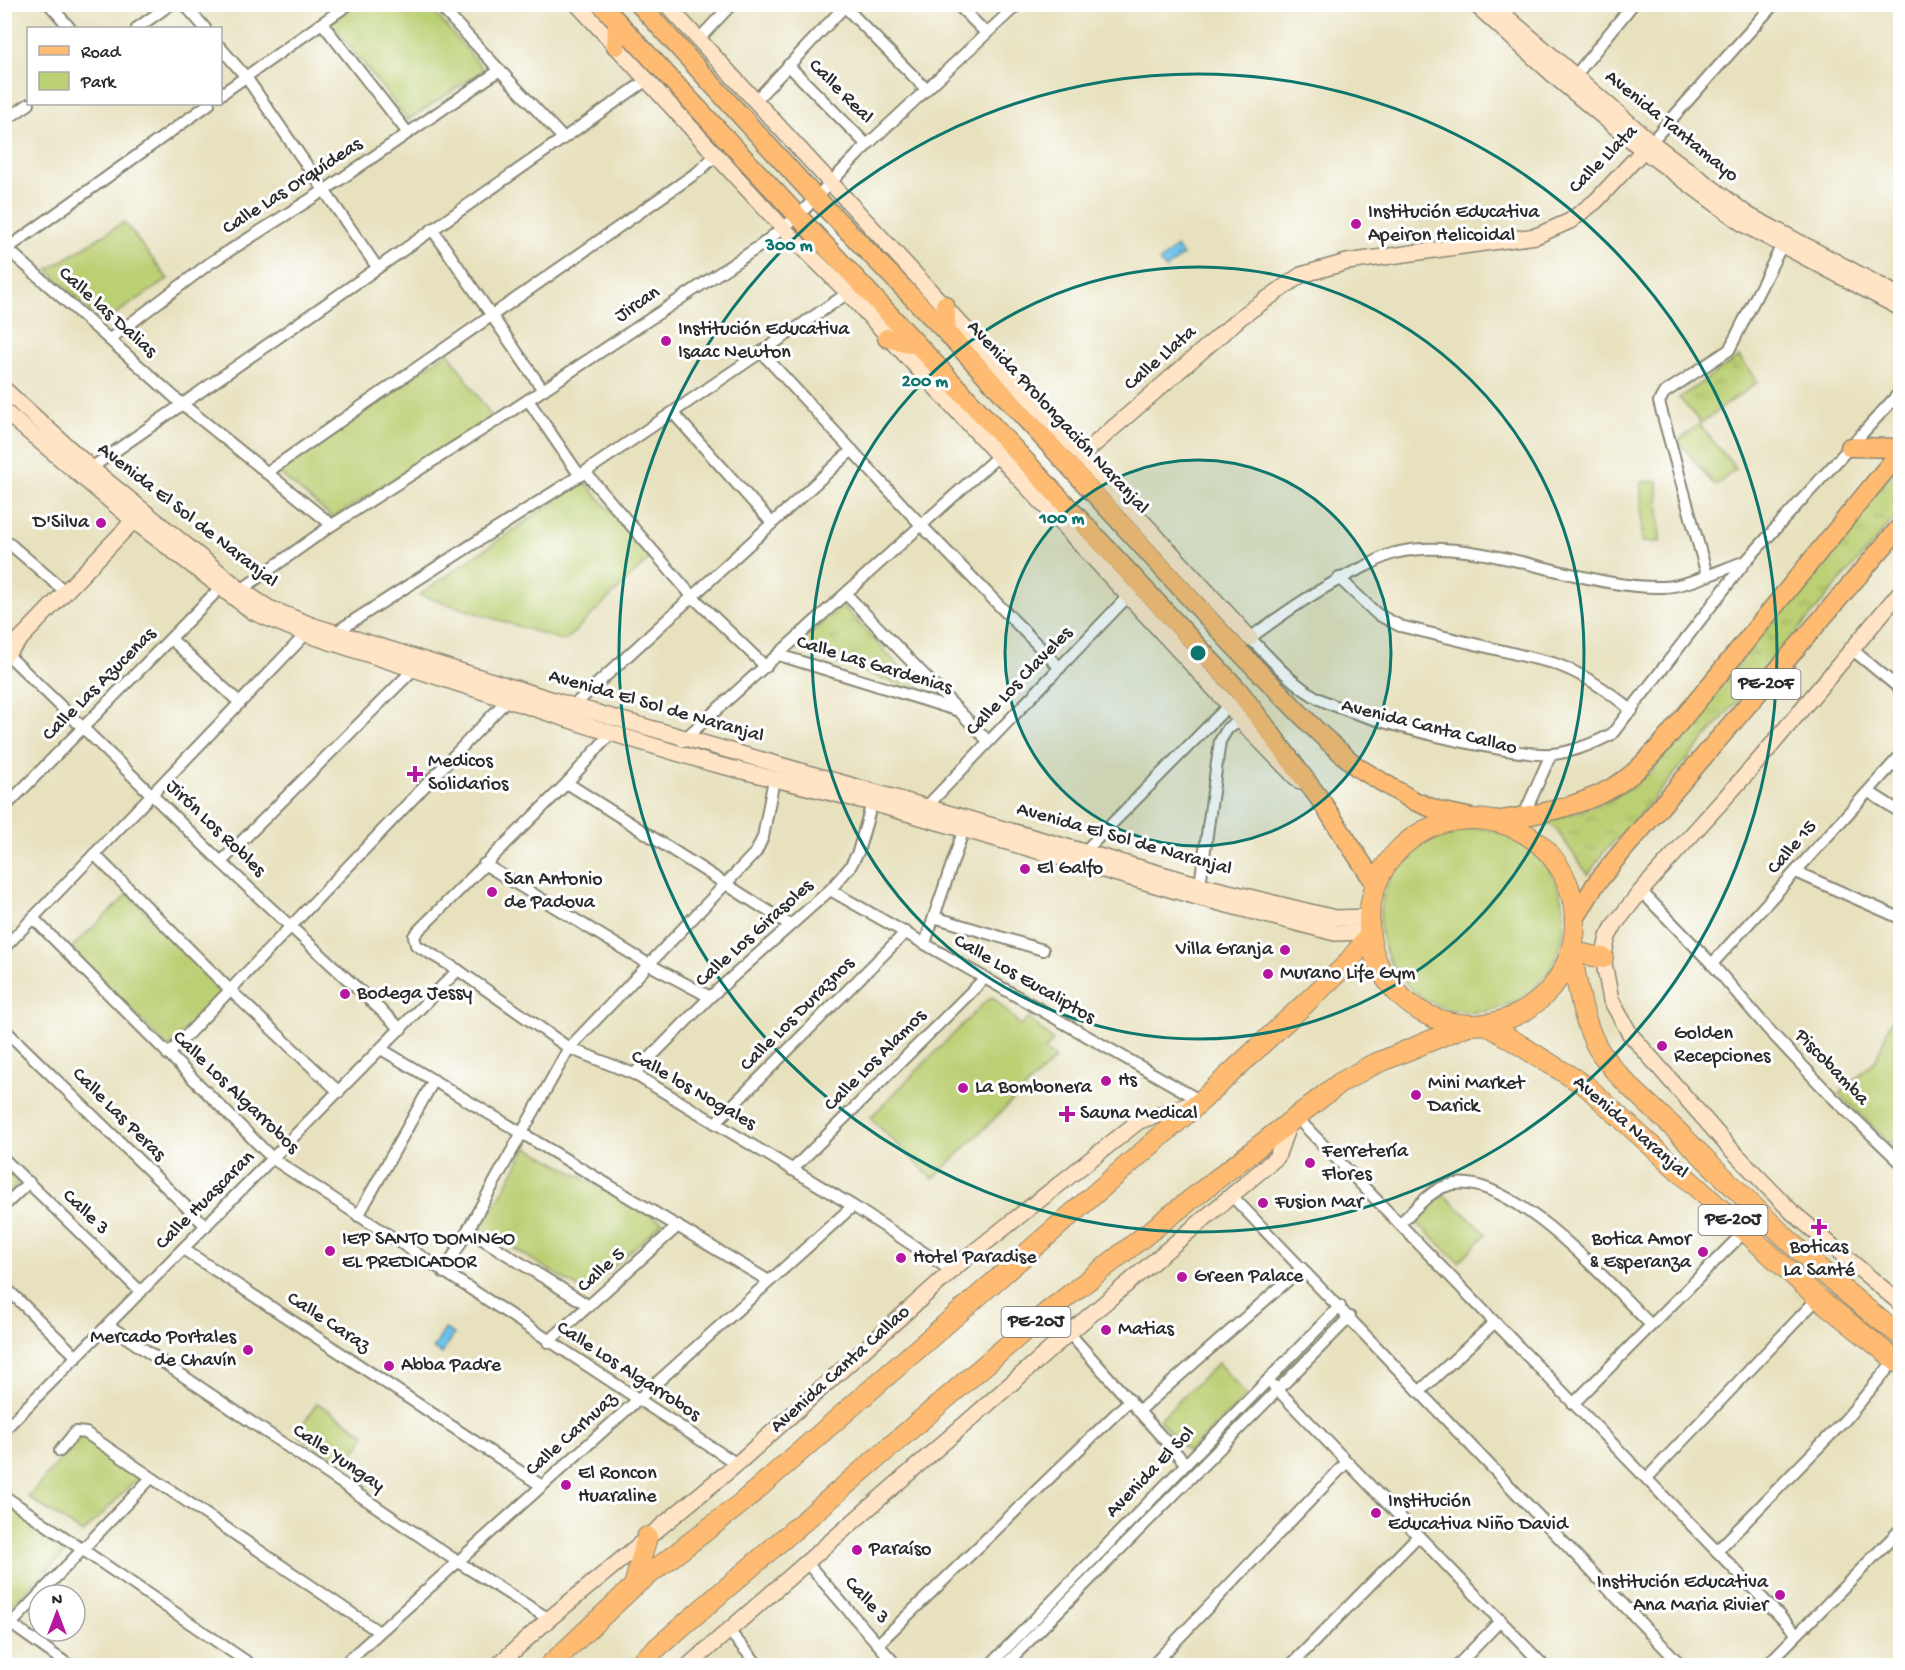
<svg xmlns="http://www.w3.org/2000/svg" width="1905" height="1670" viewBox="0 0 1905 1670" font-family="'Gochi Hand',sans-serif">
  <style>
    .grass { fill: url(#grass-tufts); stroke: #737d4f; stroke-width: 1.5 }
    .green { fill: #bbcf73; stroke: #737d4f; stroke-width: 1.5 }
    .water { fill: url(#water-ripples); stroke: #4c778a; stroke-width: 1.5 }
    .lines { fill: none; stroke-linecap: round; stroke-linejoin: round }
    .street-casing { stroke: #898674; stroke-width: 14 }
    .secondary-casing { stroke: #898674; stroke-width: 18 }
    .primary-casing { stroke: #898674; stroke-width: 21 }
    .highway-casing { stroke: #898674; stroke-width: 22 }
    .street { stroke: #fff; stroke-width: 10 }
    .secondary { stroke: #ffe4c6; stroke-width: 15 }
    .primary { stroke: #febb71; stroke-width: 18 }
    .highway { stroke: #febb71; stroke-width: 20 }
    .ring { fill: none; stroke: #0f766e; stroke-width: 3 }
    .poi-dot { fill: #b5179e; stroke: #fff; stroke-width: 2 }
    .labels { text-anchor: middle; dominant-baseline: central; stroke-width: 6; stroke-linejoin: round; paint-order: stroke }
    .shield { fill: #fff; stroke: #6b6b6b; stroke-width: 1.5 }
    .shield-label { font-size: 18px; font-weight: bold; fill: #2b2b2b }
    .street-label { font-size: 20px; fill: #2b2b2b; stroke: #fff }
    .poi-label { font-size: 20px; fill: #2b2b2b; stroke: #fff; text-anchor: start }
    .centre { fill: #0f766e; stroke: #fff; stroke-width: 3 }
    .ring-label { font-size: 18px; text-anchor: middle; font-weight: bold; fill: #0f766e; stroke: #fff; stroke-width: 6; stroke-linejoin: round; paint-order: stroke }
  </style>
  <defs>
    <pattern id="grass-tufts" width="24" height="20" patternUnits="userSpaceOnUse" patternTransform="scale(1.5)"><rect width="24" height="20" fill="#bbcf73"/><path d="M3 7l-1-3M5 7V3M7 7l1-3M15 17l-1-3M17 17v-4M19 17l1-3" fill="none" stroke="#a1b264"/></pattern>
    <pattern id="water-ripples" width="26" height="14" patternUnits="userSpaceOnUse" patternTransform="scale(1.5)"><rect width="26" height="14" fill="#6cc3e9"/><path d="M2 4q2-2 4 0t4 0M15 11q2-2 4 0t4 0" fill="none" stroke="#599fbd"/></pattern>
  </defs>
  <rect width="100%" height="100%" fill="#fff"/>
  <filter id="ink" filterUnits="userSpaceOnUse"><feTurbulence type="fractalNoise" baseFrequency=".0167" numOctaves="2"/><feDisplacementMap in="SourceGraphic" scale="12" xChannelSelector="R" yChannelSelector="G"/><feConvolveMatrix kernelMatrix="1 2 1 2 8 2 1 2 1" color-interpolation-filters="sRGB"/></filter>
  <filter id="wash" filterUnits="userSpaceOnUse"><feTurbulence type="fractalNoise" baseFrequency=".008" numOctaves="4" result="noise"/><feDisplacementMap in="SourceGraphic" scale="24" xChannelSelector="R" yChannelSelector="G"/><feGaussianBlur stdDeviation="1.35" result="paint"/><feColorMatrix in="noise" values="0 0 0 0 0 0 0 0 0 0 0 0 0 0 0 0 0 1.4 0 .05"/><feComposite in="paint" operator="in"/></filter>
  <g filter="url(#wash)">
    <rect width="100%" height="100%" fill="#e7e1be"/>
    <g class="grass">
      <path d="M 1739,357 L 1758,382 L 1701,423 L 1679,398 Z"/>
      <path d="M 1900,464 L 1900,512 L 1636,819 L 1604,852 L 1588,875 L 1556,829 L 1544,821 C 1592,809 1611,803 1651,772 Z"/>
      <path d="M 842,605 L 923,692 L 795,648 Z"/>
    </g>
    <g class="green">
      <path d="M 356,5 L 428,5 L 484,70 L 408,120 L 330,22 Z"/>
      <path d="M 124,222 L 168,279 L 102,323 L 48,270 Z"/>
      <path d="M 448,352 L 492,417 L 333,518 L 278,472 Z"/>
      <path d="M 1699,424 L 1736,469 L 1715,486 L 1678,441 Z"/>
      <path d="M 584,481 L 651,557 L 565,641 L 419,595 Z"/>
      <path d="M 1658,481 L 1660,542 L 1642,542 L 1641,482 Z"/>
      <circle cx="1472" cy="920" r="92"/>
      <path d="M 128,894 L 223,990 L 168,1048 L 71,948 Z"/>
      <path d="M 993,997 L 1021,1026 L 1029,1018 L 1053,1041 L 1045,1050 L 1055,1059 L 933,1179 L 873,1121 L 871,1117 L 986,1001 Z"/>
      <path d="M 1900,998 L 1900,1153 L 1839,1094 L 1876,1060 Z"/>
      <path d="M 527,1147 L 663,1222 L 585,1292 L 482,1229 Z"/>
      <path d="M 5,1168 L 19,1182 L 5,1197 Z"/>
      <path d="M 1443,1194 L 1486,1234 L 1459,1262 L 1416,1222 Z"/>
      <path d="M 1218,1363 L 1247,1396 L 1188,1452 L 1159,1420 Z"/>
      <path d="M 317,1403 L 366,1434 L 346,1466 L 297,1434 Z"/>
      <path d="M 81,1436 L 141,1475 L 83,1533 L 28,1497 Z"/>
      <path d="M 8,1503 L 71,1547 L 5,1611 L 4,1507 Z"/>
    </g>
    <g class="water">
      <path d="M 1176,247 L 1183,255 L 1166,269 L 1159,262 Z"/>
      <path d="M 445,1329 L 454,1334 L 442,1354 L 433,1349 Z"/>
    </g>
  </g>
  <g filter="url(#ink)">
    <g class="lines">
      <defs>
        <g id="street">
          <path d="M 49,4 L 70,28"/>
          <path d="M 184,4 L 205,28"/>
          <path d="M 438,4 L 562,137"/>
          <path d="M 957,4 L 986,33"/>
          <path d="M 845,7 L 926,89"/>
          <path d="M 322,23 L 408,133"/>
          <path d="M 137,28 L 171,4"/>
          <path d="M 697,41 L 732,4"/>
          <path d="M 220,47 L 246,77 L 377,267"/>
          <path d="M 788,65 L 867,145"/>
          <path d="M 1575,76 L 1633,4"/>
          <path d="M 220,95 L 349,4"/>
          <path d="M 754,102 L 847,4"/>
          <path d="M 4,121 L 29,104"/>
          <path d="M 1651,142 L 1774,4"/>
          <path d="M 432,229 L 543,390"/>
          <path d="M 4,246 L 182,404 L 332,525"/>
          <path d="M 4,251 L 209,104"/>
          <path d="M 110,339 L 210,263 L 325,190 L 500,70"/>
          <path d="M 762,353 L 921,525 L 1060,668"/>
          <path d="M 528,400 L 580,476"/>
          <path d="M 673,413 L 772,523"/>
          <path d="M 91,468 L 647,80"/>
          <path d="M 585,472 L 692,596 L 766,667"/>
          <path d="M 266,473 L 699,171 L 717,154"/>
          <path d="M 4,539 L 67,593"/>
          <path d="M 1746,561 C 1723,569 1688,586 1664,587 C 1580,590 1476,533 1395,553 C 1385,555 1375,562 1366,566 C 1324,585 1288,610 1250,638 C 1270,658 1290,682 1314,696 C 1350,718 1510,757 1552,754 C 1574,752 1593,744 1612,734 L 1746,561 L 1900,392"/>
          <path d="M 1707,575 L 1659,402 L 1664,393 L 1729,350 L 1782,245"/>
          <path d="M 1339,578 L 1377,614 L 1400,626 L 1553,663 C 1584,674 1608,690 1632,711"/>
          <path d="M 241,590 L 332,525 L 502,417 L 760,246 L 798,216 L 867,145 L 1018,4"/>
          <path d="M 846,594 L 987,740"/>
          <path d="M 336,632 L 585,472 L 848,293"/>
          <path d="M 171,639 L 240,703"/>
          <path d="M 1854,651 L 1900,689"/>
          <path d="M 7,654 L 221,862 L 401,1029"/>
          <path d="M 779,655 L 956,710"/>
          <path d="M 573,706 L 852,450"/>
          <path d="M 611,733 L 567,783 L 419,930 L 414,936 L 416,945 L 458,970 L 569,1048 L 634,1074 L 853,1206 L 952,1271"/>
          <path d="M 682,741 L 997,457"/>
          <path d="M 567,783 L 790,925"/>
          <path d="M 1869,792 L 1900,812"/>
          <path d="M 928,805 L 1133,591"/>
          <path d="M 4,808 L 221,587"/>
          <path d="M 1523,817 L 1551,754"/>
          <path d="M 1085,851 L 1229,705"/>
          <path d="M 94,854 L 230,990 L 339,1092"/>
          <path d="M 221,862 L 413,670"/>
          <path d="M 484,864 L 650,965 L 710,997"/>
          <path d="M 1796,872 L 1900,918"/>
          <path d="M 1200,885 L 1220,741 L 1228,728 L 1241,721"/>
          <path d="M 830,890 L 1201,1101"/>
          <path d="M 1641,891 L 1712,964 L 1768,1029 L 1830,1095 L 1900,1162"/>
          <path d="M 934,917 L 1043,950"/>
          <path d="M 33,918 L 273,1159 L 737,1464"/>
          <path d="M 925,943 L 964,829"/>
          <path d="M 4,948 L 306,634"/>
          <path d="M 1712,964 L 1900,756"/>
          <path d="M 4,1029 L 206,1226"/>
          <path d="M 381,1049 L 769,1281"/>
          <path d="M 168,1055 L 507,700"/>
          <path d="M 634,1074 L 710,997 L 830,890 L 850,867 L 858,852 L 872,803"/>
          <path d="M 1296,1117 L 1797,1634"/>
          <path d="M 715,1123 L 906,932"/>
          <path d="M 4,1159 L 141,1292"/>
          <path d="M 792,1170 L 985,978"/>
          <path d="M 1233,1197 L 1682,1666"/>
          <path d="M 4,1206 L 29,1182"/>
          <path d="M 358,1216 L 434,1080"/>
          <path d="M 1400,1223 C 1414,1211 1428,1192 1446,1186 C 1507,1165 1611,1286 1651,1325"/>
          <path d="M 468,1230 L 589,1306"/>
          <path d="M 183,1249 L 542,1486"/>
          <path d="M 444,1273 L 569,1048 L 756,852 L 763,837 L 774,779"/>
          <path d="M 4,1286 L 77,1357"/>
          <path d="M 108,1325 L 458,1562 L 549,1619"/>
          <path d="M 1069,1333 L 1186,1464"/>
          <path d="M 548,1342 L 678,1226"/>
          <path d="M 1273,1385 L 1544,1666"/>
          <path d="M 1419,1392 L 1494,1323"/>
          <path d="M 1573,1404 L 1745,1231"/>
          <path d="M 1139,1411 L 1302,1268"/>
          <path d="M 4,1430 L 458,970"/>
          <path d="M 60,1451 L 75,1432 L 86,1433 L 379,1632"/>
          <path d="M 1647,1478 L 1818,1298"/>
          <path d="M 4,1496 L 253,1666"/>
          <path d="M 1717,1551 L 1846,1419 L 1895,1360"/>
          <path d="M 806,1562 L 897,1666"/>
          <path d="M 4,1619 L 70,1666"/>
          <path d="M 11,1624 L 151,1478"/>
          <path d="M 728,1630 L 759,1666"/>
          <path d="M 879,1643 L 1130,1400"/>
          <path d="M 342,1666 L 853,1206"/>
          <path d="M 989,1666 L 1340,1306"/>
          <path d="M 1004,1666 L 1350,1317"/>
          <path d="M 1152,1666 L 1346,1463"/>
          <path d="M 1290,1666 L 1417,1537"/>
          <path d="M 1457,1666 L 1501,1620"/>
          <path d="M 1766,1666 L 1900,1530"/>
        </g>
        <g id="secondary">
          <path d="M 577,4 L 783,228 L 848,293 L 1229,705 L 1241,721 L 1300,782"/>
          <path d="M 666,4 L 1250,638"/>
          <path d="M 1475,4 L 1560,81 L 1643,150 L 1743,224 L 1900,308"/>
          <path d="M 1492,4 L 1651,142 L 1748,215 L 1900,296"/>
          <path d="M 4,389 L 91,468 L 241,590 L 269,608 L 314,626 L 573,706 L 1200,885 L 1335,918 L 1368,917"/>
          <path d="M 4,411 L 134,521 L 253,612 L 306,634 L 588,726 L 710,763 L 872,803 L 1197,897 L 1335,933 L 1368,932"/>
          <path d="M 1082,455 L 1241,317 L 1301,275 L 1347,262 L 1536,236 L 1570,221 L 1596,201 L 1651,142"/>
          <path d="M 1900,592 L 1760,759 L 1641,891 L 1615,924 L 1608,937 L 1603,958 L 1611,1000 L 1630,1034 L 1728,1146 L 1792,1212 L 1900,1303"/>
          <path d="M 4,656 L 139,515"/>
          <path d="M 497,1666 L 549,1619 L 737,1464 L 965,1259 L 1139,1121 L 1198,1102"/>
          <path d="M 688,1666 L 1069,1333 L 1277,1157 L 1289,1123"/>
        </g>
        <g id="primary">
          <path d="M 601,4 L 1239,691 L 1319,798 L 1375,883"/>
          <path d="M 639,4 L 815,197 L 947,333 L 1232,644 L 1318,732 L 1357,767 L 1412,800 L 1439,811 L 1472,818"/>
          <path d="M 616,46 L 617,22"/>
          <path d="M 945,305 L 947,333"/>
          <path d="M 887,338 L 917,345"/>
          <path d="M 1850,447 L 1900,448"/>
          <path d="M 1495,821 C 1541,814 1595,805 1632,774 C 1643,765 1652,754 1662,744 L 1900,452"/>
          <path d="M 1576,917 L 1595,885 L 1614,861 L 1900,527"/>
        </g>
        <g id="highway">
          <circle cx="1472" cy="922" r="103"/>
          <path d="M 1574,952 L 1603,958"/>
          <path d="M 1572,957 C 1578,987 1582,1017 1596,1045 C 1612,1074 1650,1105 1674,1128 C 1747,1200 1818,1274 1900,1335"/>
          <path d="M 1486,1024 L 1586,1086 L 1818,1298 L 1900,1364"/>
          <path d="M 634,1586 L 647,1537"/>
          <path d="M 549,1666 L 634,1586 L 739,1505 L 1201,1101 L 1345,966 L 1369,936"/>
          <path d="M 636,1666 L 1031,1325 L 1296,1117 L 1340,1083 L 1370,1066 L 1468,1025"/>
        </g>
      </defs>
      <use href="#street" class="street-casing"/>
      <use href="#secondary" class="secondary-casing"/>
      <use href="#primary" class="primary-casing"/>
      <use href="#highway" class="highway-casing"/>
      <use href="#street" class="street"/>
      <use href="#secondary" class="secondary"/>
      <use href="#primary" class="primary"/>
      <use href="#highway" class="highway"/>
    </g>
  </g>
  <circle cx="1198" cy="653" r="193" fill="#0f766e" fill-opacity=".12"/>
  <g class="ring">
    <circle cx="1198" cy="653" r="193"/>
    <circle cx="1198" cy="653" r="386"/>
    <circle cx="1198" cy="653" r="579"/>
  </g>
  <g class="poi-dot">
    <circle cx="1356" cy="224" r="6"/>
    <circle cx="666" cy="341" r="6"/>
    <circle cx="101" cy="523" r="6"/>
    <path d="M412 765h6v6h6v6h-6v6h-6v-6h-6v-6h6z"/>
    <circle cx="1025" cy="869" r="6"/>
    <circle cx="492" cy="892" r="6"/>
    <circle cx="1285" cy="950" r="6"/>
    <circle cx="1268" cy="974" r="6"/>
    <circle cx="345" cy="994" r="6"/>
    <circle cx="1662" cy="1046" r="6"/>
    <circle cx="1106" cy="1081" r="6"/>
    <circle cx="963" cy="1088" r="6"/>
    <circle cx="1416" cy="1095" r="6"/>
    <path d="M1064 1105h6v6h6v6h-6v6h-6v-6h-6v-6h6z"/>
    <circle cx="1310" cy="1163" r="6"/>
    <circle cx="1263" cy="1203" r="6"/>
    <path d="M1816 1218h6v6h6v6h-6v6h-6v-6h-6v-6h6z"/>
    <circle cx="330" cy="1251" r="6"/>
    <circle cx="1703" cy="1252" r="6"/>
    <circle cx="901" cy="1258" r="6"/>
    <circle cx="1182" cy="1277" r="6"/>
    <circle cx="1106" cy="1330" r="6"/>
    <circle cx="248" cy="1350" r="6"/>
    <circle cx="389" cy="1366" r="6"/>
    <circle cx="566" cy="1485" r="6"/>
    <circle cx="1376" cy="1513" r="6"/>
    <circle cx="857" cy="1550" r="6"/>
    <circle cx="1780" cy="1595" r="6"/>
  </g>
  <g class="labels">
    <g class="shield">
      <rect x="1731.5" y="669" width="69" height="30" rx="4.5"/>
      <rect x="1698.5" y="1205" width="69" height="30" rx="4.5"/>
      <rect x="1001.5" y="1307" width="69" height="30" rx="4.5"/>
    </g>
    <g class="shield-label">
      <text x="1766" y="684">PE-20F</text>
      <text x="1733" y="1220">PE-20J</text>
      <text x="1036" y="1322">PE-20J</text>
    </g>
    <g class="street-label">
      <text transform="translate(840 92) rotate(45)">Calle Real</text>
      <text transform="translate(1671 127) rotate(39)">Avenida Tantamayo</text>
      <text transform="translate(1604 160) rotate(-45)">Calle Llata</text>
      <text transform="translate(293 187) rotate(-33)">Calle Las Orquídeas</text>
      <text transform="translate(638 305) rotate(-34)">Jircan</text>
      <text transform="translate(107 313) rotate(42)">Calle las Dalias</text>
      <text transform="translate(1161 359) rotate(-41)">Calle Llata</text>
      <text transform="translate(1057 418) rotate(47)">Avenida Prolongación Naranjal</text>
      <text transform="translate(187 516) rotate(38)">Avenida El Sol de Naranjal</text>
      <text transform="translate(874 666) rotate(17)">Calle Las Gardenias</text>
      <text transform="translate(1020 682) rotate(-46)">Calle Los Claveles</text>
      <text transform="translate(100 685) rotate(-45)">Calle Las Azucenas</text>
      <text transform="translate(656 707) rotate(16)">Avenida El Sol de Naranjal</text>
      <text transform="translate(1429 728) rotate(14)">Avenida Canta Callao</text>
      <text transform="translate(215 829) rotate(44)">Jirón Los Robles</text>
      <text transform="translate(1124 840) rotate(16)">Avenida El Sol de Naranjal</text>
      <text transform="translate(1793 848) rotate(-49)">Calle 15</text>
      <text transform="translate(755 934) rotate(-42)">Calle Los Girasoles</text>
      <text transform="translate(1024 980) rotate(30)">Calle Los Eucaliptos</text>
      <text transform="translate(798 1015) rotate(-45)">Calle Los Duraznos</text>
      <text transform="translate(876 1061) rotate(-45)">Calle Los Alamos</text>
      <text transform="translate(1831 1068) rotate(46)">Piscobamba</text>
      <text transform="translate(693 1091) rotate(30)">Calle los Nogales</text>
      <text transform="translate(235 1093) rotate(44)">Calle Los Algarrobos</text>
      <text transform="translate(118 1115) rotate(45)">Calle Las Peras</text>
      <text transform="translate(1630 1128) rotate(41)">Avenida Naranjal</text>
      <text transform="translate(206 1201) rotate(-45)">Calle Huascaran</text>
      <text transform="translate(85 1213) rotate(44)">Calle 3</text>
      <text transform="translate(602 1271) rotate(-42)">Calle 5</text>
      <text transform="translate(328 1323) rotate(33)">Calle Caraz</text>
      <text transform="translate(841 1370) rotate(-42)">Avenida Canta Callao</text>
      <text transform="translate(628 1372) rotate(33)">Calle Los Algarrobos</text>
      <text transform="translate(572 1435) rotate(-42)">Calle Carhuaz</text>
      <text transform="translate(338 1459) rotate(34)">Calle Yungay</text>
      <text transform="translate(1151 1473) rotate(-46)">Avenida El Sol</text>
      <text transform="translate(866 1601) rotate(48)">Calle 3</text>
    </g>
    <g class="poi-label">
      <text x="1368" y="213">Institución Educativa<tspan x="1368" dy="23">Apeiron Helicoidal</tspan></text>
      <text x="678" y="330">Institución Educativa<tspan x="678" dy="23">Isaac Newton</tspan></text>
      <text x="89" y="523" text-anchor="end">D'Silva</text>
      <text x="428" y="762">Medicos<tspan x="428" dy="23">Solidarios</tspan></text>
      <text x="1037" y="869">El Galfo</text>
      <text x="504" y="880">San Antonio<tspan x="504" dy="23">de Padova</tspan></text>
      <text x="1273" y="950" text-anchor="end">Villa Granja</text>
      <text x="1280" y="974">Murano Life Gym</text>
      <text x="357" y="994">Bodega Jessy</text>
      <text x="1674" y="1034">Golden<tspan x="1674" dy="23">Recepciones</tspan></text>
      <text x="1118" y="1081">Hs</text>
      <text x="1428" y="1084">Mini Market<tspan x="1428" dy="23">Darick</tspan></text>
      <text x="975" y="1088">La Bombonera</text>
      <text x="1080" y="1114">Sauna Medical</text>
      <text x="1322" y="1152">Ferretería<tspan x="1322" dy="23">Flores</tspan></text>
      <text x="1275" y="1203">Fusion Mar</text>
      <text x="342" y="1240">IEP SANTO DOMINGO<tspan x="342" dy="23">EL PREDICADOR</tspan></text>
      <text x="1691" y="1240" text-anchor="end">Botica Amor<tspan x="1691" dy="23">&amp; Esperanza</tspan></text>
      <text x="1819" y="1248" text-anchor="middle">Boticas<tspan x="1819" dy="23">La Santé</tspan></text>
      <text x="913" y="1258">Hotel Paradise</text>
      <text x="1194" y="1277">Green Palace</text>
      <text x="1118" y="1330">Matias</text>
      <text x="236" y="1338" text-anchor="end">Mercado Portales<tspan x="236" dy="23">de Chavín</tspan></text>
      <text x="401" y="1366">Abba Padre</text>
      <text x="578" y="1474">El Roncon<tspan x="578" dy="23">Huaraline</tspan></text>
      <text x="1388" y="1502">Institución<tspan x="1388" dy="23">Educativa Niño David</tspan></text>
      <text x="869" y="1550">Paraíso</text>
      <text x="1768" y="1583" text-anchor="end">Institución Educativa<tspan x="1768" dy="23">Ana Maria Rivier</tspan></text>
    </g>
  </g>
  <circle cx="1198" cy="653" r="9" class="centre"/>
  <g class="ring-label">
    <text x="789" y="250">300 m</text>
    <text x="925" y="386">200 m</text>
    <text x="1062" y="523">100 m</text>
  </g>
  <rect width="1905" height="1670" fill="none" stroke="#fff" stroke-width="24"/>
  <rect x="27" y="27" width="195" height="78" fill="#ffffff" stroke="#aaaaaa" stroke-width="1.5"/>
  <rect x="39" y="46" width="30" height="9" fill="#febb71" stroke="#aaaaaa" stroke-width="1.5"/>
  <text x="81" y="57" font-size="18" fill="#2b2b2b">Road</text>
  <rect x="39" y="72" width="30" height="18" fill="#bbcf73" stroke="#aaaaaa" stroke-width="1.5"/>
  <text x="81" y="87" font-size="18" fill="#2b2b2b">Park</text>
  <g transform="translate(57 1613)"><circle r="28" fill="#ffffff" stroke="#aaaaaa" stroke-width="1.5"/>
  <path d="M0-4.5L10 22L0 15L-10 22Z" fill="#b5179e"/>
  <text y="-9" font-size="16" font-weight="bold" text-anchor="middle" fill="#2b2b2b">N</text>
  </g>
</svg>
